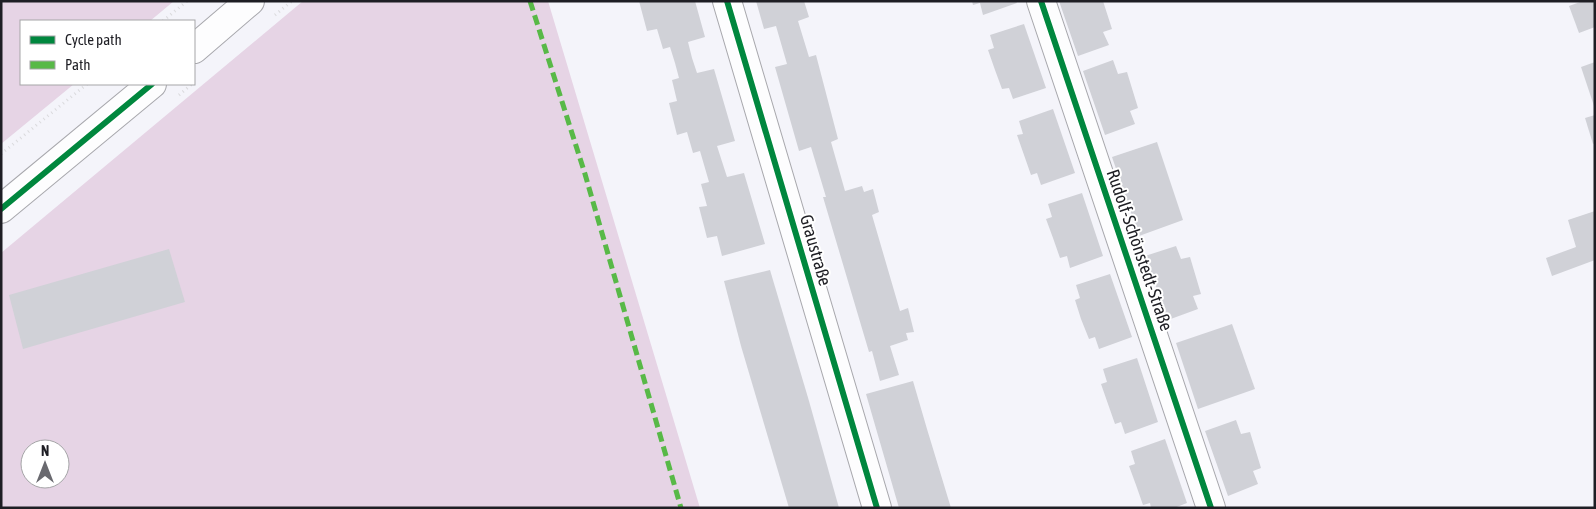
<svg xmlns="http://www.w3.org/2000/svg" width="1596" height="509" viewBox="0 0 1596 509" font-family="'Asap Condensed',sans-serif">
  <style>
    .green { fill: #e6d4e5; fill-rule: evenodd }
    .building { fill: #d0d1d7 }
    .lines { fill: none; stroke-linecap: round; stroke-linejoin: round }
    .minor-casing { stroke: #a8a8ad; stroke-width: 30 }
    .path { stroke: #dadadd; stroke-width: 3; stroke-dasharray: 1 4; stroke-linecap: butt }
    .minor { stroke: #fdfdfe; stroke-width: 28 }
    .quiet { stroke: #58b947; stroke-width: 5; stroke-dasharray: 10 5; stroke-linecap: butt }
    .cycleway-casing { stroke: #fff; stroke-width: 9 }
    .cycleway { stroke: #00873e; stroke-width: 6 }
    .labels { text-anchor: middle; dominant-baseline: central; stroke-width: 4; stroke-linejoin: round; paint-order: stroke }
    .street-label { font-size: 18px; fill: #1e1e24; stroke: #fff }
  </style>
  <rect width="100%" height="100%" fill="#f4f4fa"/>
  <g class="green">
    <path d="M 1,1 L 174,1 L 150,21 L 21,21 L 21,84 L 74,84 L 1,144 Z"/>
    <path d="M 303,1 L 548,1 L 700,508 L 1,508 L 1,253 ZM 30,449 L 60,449 L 60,479 L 30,479 Z"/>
  </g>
  <g class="building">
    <path d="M 639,1 L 695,1 L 705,37 L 688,42 L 692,58 L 697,73 L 714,69 L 735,141 L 717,146 L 727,177 L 744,173 L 765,244 L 722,256 L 717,236 L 707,238 L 699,207 L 707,206 L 701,184 L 709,182 L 700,151 L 693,153 L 687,132 L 677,135 L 669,103 L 677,101 L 672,80 L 679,78 L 675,63 L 670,47 L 663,49 L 657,29 L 647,31 Z"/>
    <path d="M 756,1 L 804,1 L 809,17 L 798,21 L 809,57 L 816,55 L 838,139 L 831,142 L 845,191 L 862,186 L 864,192 L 873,189 L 879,212 L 872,215 L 900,311 L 908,308 L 914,332 L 906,333 L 908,340 L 890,346 L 899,375 L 880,381 L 872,351 L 869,352 L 823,197 L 826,197 L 811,147 L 799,151 L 775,67 L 787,64 L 776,26 L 764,29 Z"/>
    <path d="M 972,1 L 1016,1 L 1017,3 L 983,15 L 980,3 L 973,5 Z"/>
    <path d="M 1059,1 L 1103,1 L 1112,29 L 1103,32 L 1109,45 L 1078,56 Z"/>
    <path d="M 1583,1 L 1595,1 L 1595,27 L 1579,33 L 1569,6 Z"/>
    <path d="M 1024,24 L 1046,88 L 1013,99 L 1009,88 L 1002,89 L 995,70 L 988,50 L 994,48 L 990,35 Z"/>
    <path d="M 1113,60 L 1118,74 L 1127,72 L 1138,108 L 1130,111 L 1135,124 L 1105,135 L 1083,71 Z"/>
    <path d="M 1595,62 L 1595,106 L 1594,106 L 1581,67 Z"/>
    <path d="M 1053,109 L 1075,173 L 1041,185 L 1037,173 L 1031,175 L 1017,135 L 1023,134 L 1019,121 Z"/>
    <path d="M 1595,115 L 1595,143 L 1593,144 L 1585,118 Z"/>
    <path d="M 1157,142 L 1183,220 L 1139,236 L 1112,157 Z"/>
    <path d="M 1082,193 L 1103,256 L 1070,268 L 1067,256 L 1060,258 L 1053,238 L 1046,219 L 1052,217 L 1048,204 Z"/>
    <path d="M 1595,211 L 1595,260 L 1552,276 L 1546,258 L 1576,247 L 1568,220 Z"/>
    <path d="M 1176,246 L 1181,259 L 1190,257 L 1201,294 L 1193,296 L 1198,309 L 1168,320 L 1145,256 Z"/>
    <path d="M 169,249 L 185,302 L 23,349 L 9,295 Z"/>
    <path d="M 770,270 L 809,401 L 839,508 L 789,508 L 741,346 L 724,281 Z"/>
    <path d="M 1110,274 L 1132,337 L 1099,349 L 1095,337 L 1089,339 L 1081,319 L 1075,300 L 1080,298 L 1076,285 Z"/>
    <path d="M 1232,324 L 1255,389 L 1198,409 L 1176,343 Z"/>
    <path d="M 1137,358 L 1158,422 L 1125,434 L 1121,422 L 1115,424 L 1101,384 L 1107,382 L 1103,369 Z"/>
    <path d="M 913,381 L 927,429 L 951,508 L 899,508 L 866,394 Z"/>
    <path d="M 1236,420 L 1241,434 L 1250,432 L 1261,468 L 1253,471 L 1258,484 L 1228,496 L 1205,431 Z"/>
    <path d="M 1165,439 L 1187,503 L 1174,508 L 1151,508 L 1150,503 L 1143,505 L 1136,485 L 1129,466 L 1135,464 L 1131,451 Z"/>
  </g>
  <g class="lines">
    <defs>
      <g id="minor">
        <path d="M 727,1 L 877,508"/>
        <path d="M 1041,1 L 1211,508"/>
        <path d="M 194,49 L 250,1"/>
        <path d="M 1,209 L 152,84"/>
      </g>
    </defs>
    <use href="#minor" class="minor-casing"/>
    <g class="path">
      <path d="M 275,15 L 292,1"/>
      <path d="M 163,21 L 187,1"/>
      <path d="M 179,95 L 192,84"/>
      <path d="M 1,154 L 87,84"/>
    </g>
    <use href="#minor" class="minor"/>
    <path class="quiet" d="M 530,1 L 585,174 L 681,508"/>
    <defs>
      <g id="cycleway">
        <path d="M 727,1 L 877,508"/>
        <path d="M 1041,1 L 1211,508"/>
        <path d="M 1,209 L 152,84"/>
      </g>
    </defs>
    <use href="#cycleway" class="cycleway-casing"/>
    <use href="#cycleway" class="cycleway"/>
  </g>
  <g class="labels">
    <g class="street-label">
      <text transform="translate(816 250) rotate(74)">Graustraße</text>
      <text transform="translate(1140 250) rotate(71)">Rudolf-Schönstedt-Straße</text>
    </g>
  </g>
  <rect width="1596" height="509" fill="none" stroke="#1e1e24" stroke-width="5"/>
  <rect x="20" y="20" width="175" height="65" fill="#ffffff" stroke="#a5a5a7"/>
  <rect x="30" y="36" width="25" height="8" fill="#00873e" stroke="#a5a5a7"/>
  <text x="65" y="45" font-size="15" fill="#1e1e24">Cycle path</text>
  <rect x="30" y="61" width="25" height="8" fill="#58b947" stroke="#a5a5a7"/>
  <text x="65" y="70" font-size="15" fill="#1e1e24">Path</text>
  <g transform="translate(45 464)"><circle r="24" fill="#ffffff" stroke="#a5a5a7"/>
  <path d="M0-4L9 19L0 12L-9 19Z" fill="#69696f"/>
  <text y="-8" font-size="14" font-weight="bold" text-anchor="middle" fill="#1e1e24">N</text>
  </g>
</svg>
